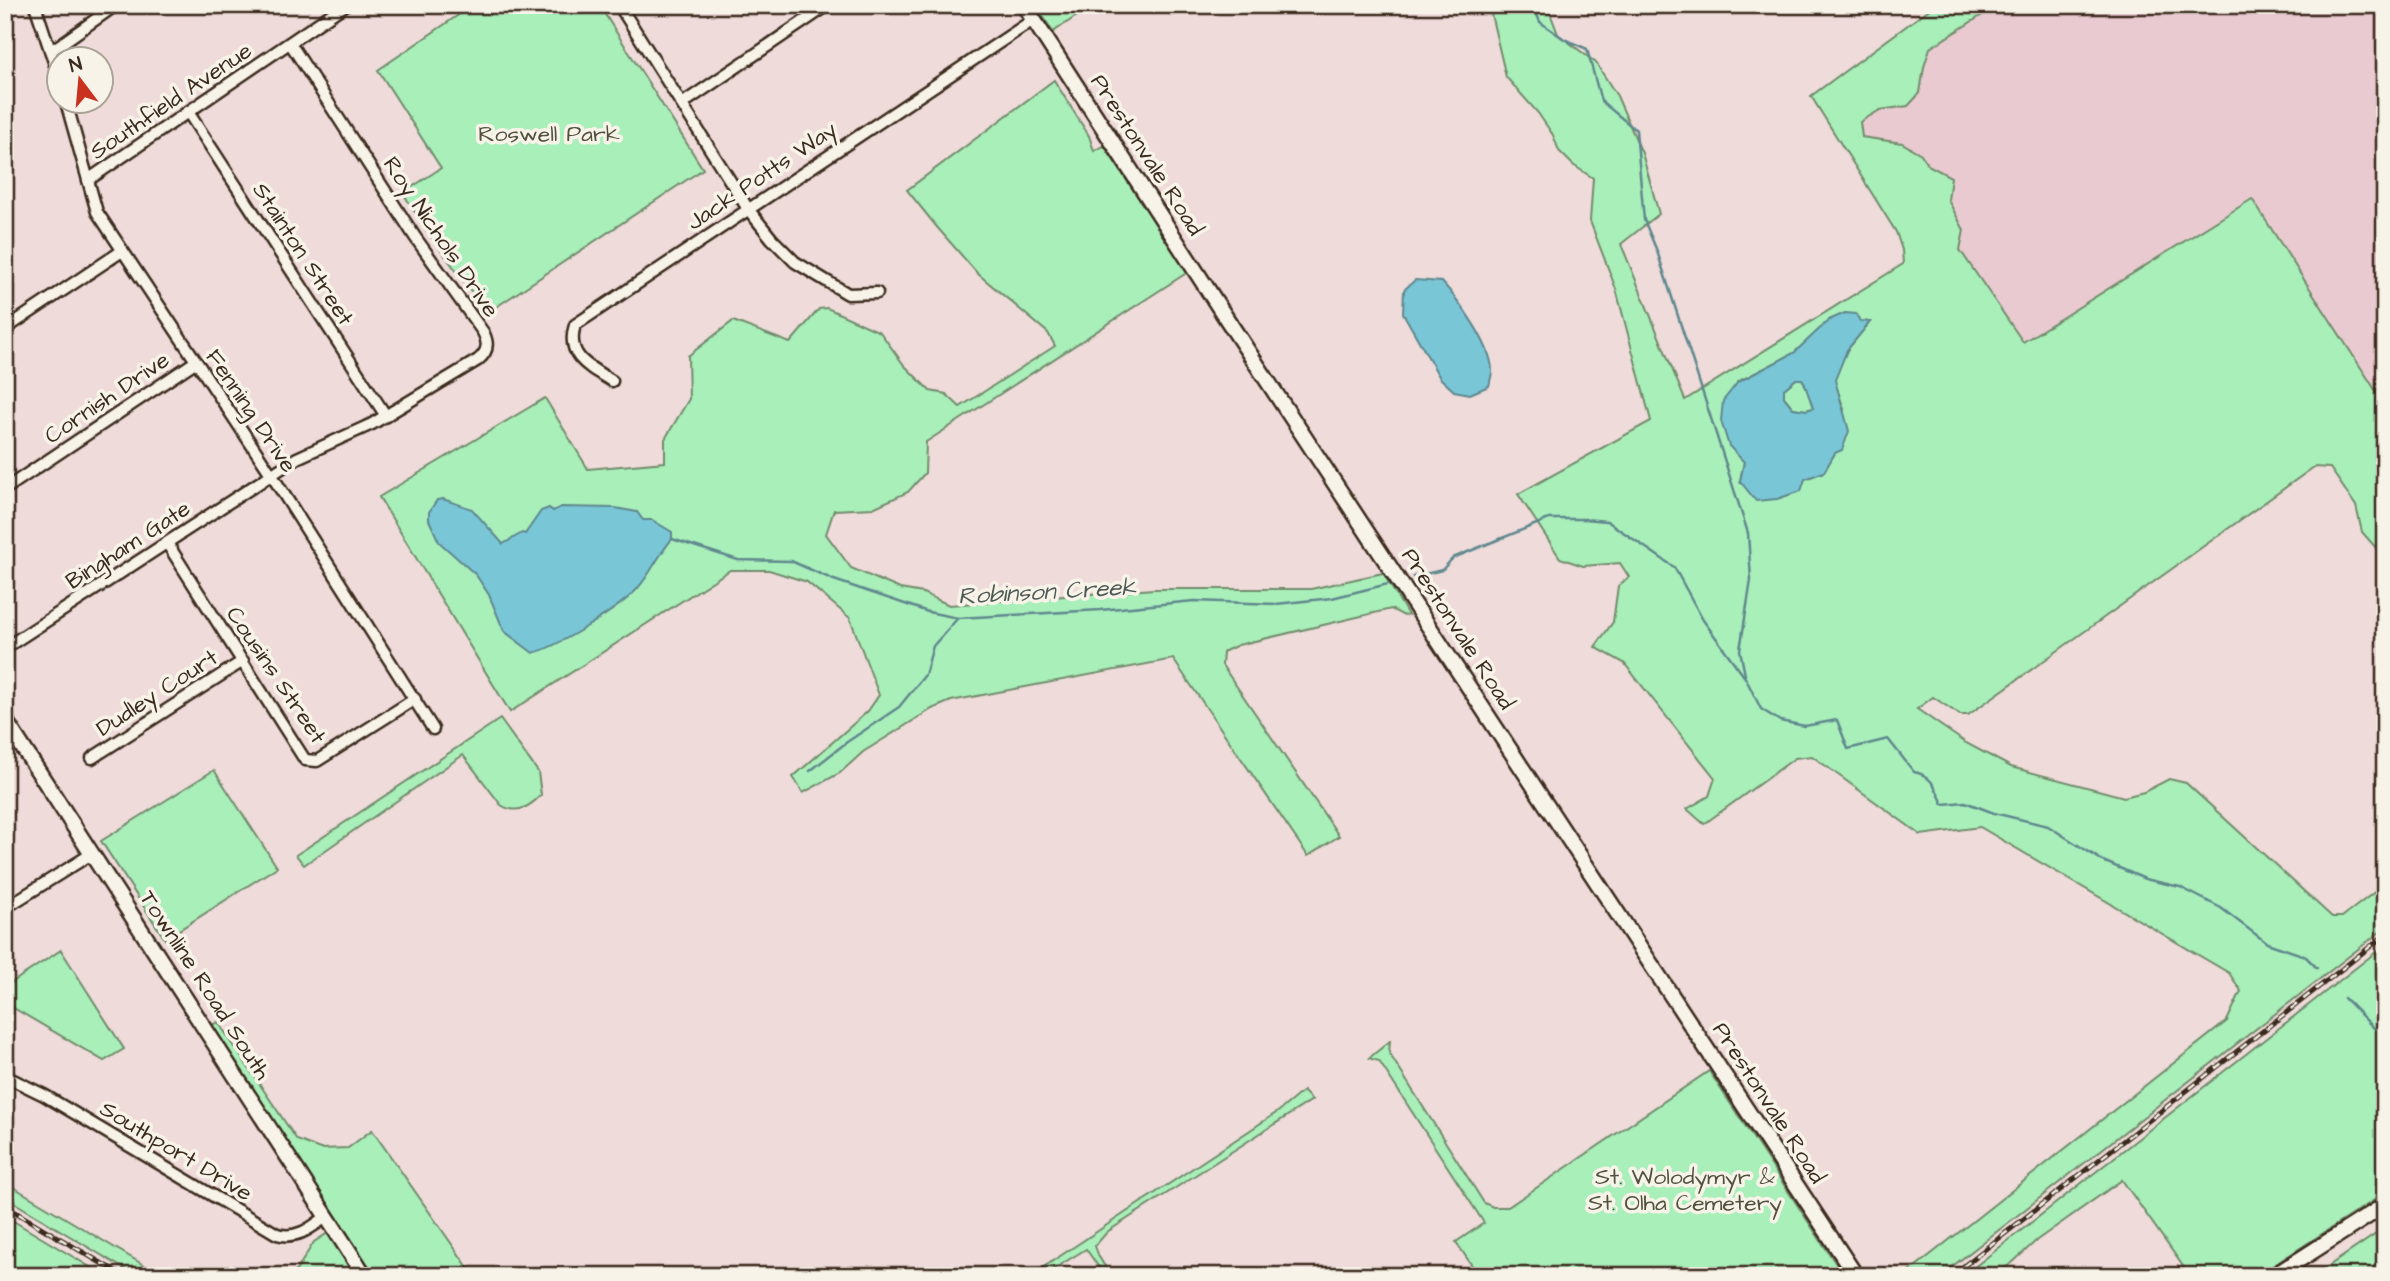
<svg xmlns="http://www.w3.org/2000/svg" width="2390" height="1281" viewBox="0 0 2390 1281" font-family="'Architects Daughter',sans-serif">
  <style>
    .built { fill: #e8cad0 }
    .green { fill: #a9efba; stroke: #728c6c; stroke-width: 2; fill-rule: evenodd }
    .water { fill: #79c6d7; stroke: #60888d; stroke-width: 2; fill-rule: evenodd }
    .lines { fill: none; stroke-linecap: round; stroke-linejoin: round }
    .stream { stroke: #60888d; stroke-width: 2.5 }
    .street-casing { stroke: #3b2a1e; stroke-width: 15 }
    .secondary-casing { stroke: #3b2a1e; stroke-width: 19 }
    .street { stroke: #f7f3e8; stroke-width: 10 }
    .secondary { stroke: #f7f3e8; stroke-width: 14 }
    .rail-casing { stroke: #3b2a1e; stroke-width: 5 }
    .rail { stroke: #f7f3e8; stroke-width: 2.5; stroke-dasharray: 8; stroke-linecap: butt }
    .labels { text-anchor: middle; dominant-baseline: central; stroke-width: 7; stroke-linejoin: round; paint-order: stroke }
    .street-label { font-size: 23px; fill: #3b2a1e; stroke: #f7f3e8 }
    .park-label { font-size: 23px; fill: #51513d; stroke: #f7f3e8 }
    .water-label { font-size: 24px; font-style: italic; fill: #4e5956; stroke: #f7f3e8 }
  </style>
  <rect width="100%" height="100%" fill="#eedbda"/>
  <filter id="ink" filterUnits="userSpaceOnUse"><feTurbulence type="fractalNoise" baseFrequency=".0143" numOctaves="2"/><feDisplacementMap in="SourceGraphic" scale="14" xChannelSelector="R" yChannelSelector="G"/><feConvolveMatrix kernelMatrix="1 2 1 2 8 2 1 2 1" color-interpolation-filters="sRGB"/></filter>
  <g filter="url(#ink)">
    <path class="built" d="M 1958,5 L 2385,5 L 2385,405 L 2252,199 L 2023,343 L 1960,250 L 1816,98 Z"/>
    <g class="green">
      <path d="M 473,5 L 599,5 L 703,169 L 487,313 L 425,228 L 403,193 L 441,168 L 378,70 Z"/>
      <path d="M 1036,5 L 1093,5 L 1053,32 Z"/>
      <path d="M 1494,5 L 1547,5 L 1558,34 L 1596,63 L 1617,96 L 1642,153 L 1659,214 L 1621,244 L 1685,400 L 1903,264 L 1902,250 L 1896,232 L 1811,96 L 1935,5 L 1998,5 L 1930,48 L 1924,67 L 1920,93 L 1908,106 L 1880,110 L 1860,122 L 1862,137 L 1902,143 L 1921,154 L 1928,165 L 1951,177 L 1948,200 L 1964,230 L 1960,250 L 2023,342 L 2252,199 L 2385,405 L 2385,558 L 2362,532 L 2356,506 L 2330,468 L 2314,467 L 1968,715 L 1960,715 L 1933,697 L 1917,709 L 1966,743 L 2011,767 L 2124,797 L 2144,792 L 2169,779 L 2186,783 L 2332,917 L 2342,917 L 2385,884 L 2385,928 L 1940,1276 L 1891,1276 L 1906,1274 L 2227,1021 L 2241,991 L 2229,973 L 1980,827 L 1921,835 L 1812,756 L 1795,758 L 1704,824 L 1687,809 L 1709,796 L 1715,778 L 1624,663 L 1595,647 L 1613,622 L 1618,586 L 1629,577 L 1620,563 L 1583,566 L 1560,558 L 1518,494 L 1651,421 L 1616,289 L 1590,221 L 1593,178 L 1573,165 L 1559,151 L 1553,135 L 1538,113 L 1506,77 L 1490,10 ZM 1845,313 L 1860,321 L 1870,322 L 1847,350 L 1834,380 L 1844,409 L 1835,453 L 1824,472 L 1805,479 L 1740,481 L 1744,462 L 1737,382 L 1794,353 L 1829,320 Z"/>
      <path d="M 1054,80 L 1089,136 L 1094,151 L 1104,146 L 1188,272 L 926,442 L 925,473 L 908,492 L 873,508 L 834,510 L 826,534 L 851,568 L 900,589 L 923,593 L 949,605 L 1154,589 L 1311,589 L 1383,573 L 1408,615 L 1404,616 L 1391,609 L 1238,645 L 1223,652 L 1222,665 L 1339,836 L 1308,856 L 1173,659 L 951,701 L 932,709 L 863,752 L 840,773 L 803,793 L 793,777 L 868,711 L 879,695 L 850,618 L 807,582 L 769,570 L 730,570 L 510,712 L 379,497 L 545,398 L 588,469 L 665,462 L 665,439 L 689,399 L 688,356 L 733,321 L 790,343 L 819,309 L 827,308 L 880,332 L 904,365 L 930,391 L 946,394 L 960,407 L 1055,346 L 1048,333 L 977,273 L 936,226 L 907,190 Z"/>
      <path d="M 1796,379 L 1802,379 L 1804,382 L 1814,408 L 1806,410 L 1793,408 L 1784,397 L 1784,389 Z"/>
      <path d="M 500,719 L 538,772 L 541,795 C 530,807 516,815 501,805 L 463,755 L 304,865 L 296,855 Z"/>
      <path d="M 214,770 L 277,867 L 165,939 L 101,841 Z"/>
      <path d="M 2385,945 L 2385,1193 L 2257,1276 L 2190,1276 L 2122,1180 L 2037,1240 L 2012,1263 L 1992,1276 L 1963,1276 Z"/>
      <path d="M 61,950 L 124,1049 L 104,1061 L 5,1003 L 5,987 Z"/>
      <path d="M 218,1022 L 297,1140 L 320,1149 L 348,1148 L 372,1130 L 474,1276 L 372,1276 L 212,1025 Z"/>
      <path d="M 1390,1041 L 1389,1053 L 1484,1203 L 1493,1207 L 1508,1207 L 1709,1071 L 1844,1276 L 1479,1276 L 1456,1242 L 1484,1223 L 1379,1061 L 1369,1058 Z"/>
      <path d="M 1303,1091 L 1312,1100 L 1107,1232 L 1095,1246 L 1099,1257 L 1111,1276 L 1105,1276 L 1086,1249 L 1042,1276 L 1030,1276 L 1279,1111 Z"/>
      <path d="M 5,1182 L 162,1276 L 136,1276 L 5,1197 Z"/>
      <path d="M 5,1216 L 105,1276 L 5,1276 Z"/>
      <path d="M 2385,1228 L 2385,1276 L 2314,1276 Z"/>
      <path d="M 328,1233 L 355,1276 L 293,1276 L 314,1242 Z"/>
    </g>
    <g class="water">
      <path d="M 1415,280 L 1442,282 C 1459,301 1491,344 1492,370 C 1492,375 1490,381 1489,386 L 1470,394 L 1454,391 L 1440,378 L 1403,313 L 1404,290 Z"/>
      <path d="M 1845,313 L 1856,314 L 1860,321 L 1870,322 L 1847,350 L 1835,380 L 1849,431 L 1842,450 L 1835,453 L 1824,472 L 1805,479 L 1801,491 L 1777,499 L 1756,501 L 1740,481 L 1744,462 L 1729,446 L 1721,421 L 1723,401 L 1738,382 L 1794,353 L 1829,320 ZM 1796,379 L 1802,379 L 1804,382 L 1813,408 L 1806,410 L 1793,408 L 1784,397 L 1784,389 Z"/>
      <path d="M 443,499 L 472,509 L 503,544 L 522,533 L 525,534 L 541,511 L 549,508 L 553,511 L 561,507 L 615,508 L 637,512 L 643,520 L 652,520 L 672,532 L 672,539 C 659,554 651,573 638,588 C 622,607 556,648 533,653 L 504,631 L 489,595 L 476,575 L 439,542 L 429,520 L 429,512 L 437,500 Z"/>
    </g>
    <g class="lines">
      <g class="stream">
        <path d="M 1533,5 L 1540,22 L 1564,39 L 1587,49 L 1601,101 L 1636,130 L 1644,220 L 1657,251 L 1748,533 L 1751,580 L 1740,650 L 1745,675"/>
        <path d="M 672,539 L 738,560 L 791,561 L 834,580 L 899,602 L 928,612 L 958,618 L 1100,610 L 1194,601 L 1276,604 L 1332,598 L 1392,583"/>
        <path d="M 1413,577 L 1442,570 L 1453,558 L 1549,519 L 1584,519 L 1607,521 L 1674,567 L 1703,620 L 1746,679 L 1761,709 L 1780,721 L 1805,726 L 1837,720 L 1848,749 L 1888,739 L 1914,772 C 1932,775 1936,789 1943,804 L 1965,802 L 1994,813 L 2048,826 L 2103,861 L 2145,879 L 2180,887 L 2221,908 L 2267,943 L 2305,956 L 2317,968"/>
        <path d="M 810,771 L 847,742 L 899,707 L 925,675 L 933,646 L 957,619"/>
        <path d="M 2344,998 L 2385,1039"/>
      </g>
      <defs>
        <g id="street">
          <path d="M 35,5 L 60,80"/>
          <path d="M 619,5 L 748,209 L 772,239 L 795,262 L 848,294 L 877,293"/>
          <path d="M 51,51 L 116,5"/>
          <path d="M 66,102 L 97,212 L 271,474 L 433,729"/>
          <path d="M 682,104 L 828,5"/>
          <path d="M 188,112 L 386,416"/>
          <path d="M 88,180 L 345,5"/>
          <path d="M 5,329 L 122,251"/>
          <path d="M 612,381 C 589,367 565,356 575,325 L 1033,20"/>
          <path d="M 5,489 L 195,362"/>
          <path d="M 167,543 L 305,760 L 317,761 L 415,699"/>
          <path d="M 5,648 L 297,458 L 372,424 L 478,360 C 488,352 489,343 483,332 L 415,237 L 290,43"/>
          <path d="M 92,758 L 243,661"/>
          <path d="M 5,908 L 93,853"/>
          <path d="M 5,1076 L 44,1095 L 277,1234 C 297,1240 312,1227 327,1216"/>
        </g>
        <g id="secondary">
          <path d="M 1024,5 L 1228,321 L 1856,1276"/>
          <path d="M 5,720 L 365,1276"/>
          <path d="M 2274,1276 L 2385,1205"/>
        </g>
      </defs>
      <use href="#street" class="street-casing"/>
      <use href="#secondary" class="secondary-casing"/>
      <use href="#street" class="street"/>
      <use href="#secondary" class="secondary"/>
      <defs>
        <g id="rail">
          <path d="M 5,1206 L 123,1276"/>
          <path d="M 1951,1276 L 2385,935"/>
        </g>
      </defs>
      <use href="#rail" class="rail-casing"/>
      <use href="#rail" class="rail"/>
    </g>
  </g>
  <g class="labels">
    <g class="street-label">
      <text transform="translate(171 101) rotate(-34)">Southfield Avenue</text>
      <text transform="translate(1147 155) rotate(57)">Prestonvale Road</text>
      <text transform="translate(762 176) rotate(-34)">Jack Potts Way</text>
      <text transform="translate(441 237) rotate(56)">Roy Nichols Drive</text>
      <text transform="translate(303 254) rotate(57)">Stainton Street</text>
      <text transform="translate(107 398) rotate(-34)">Cornish Drive</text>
      <text transform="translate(251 411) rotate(56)">Fenning Drive</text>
      <text transform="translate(128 545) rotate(-33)">Bingham Gate</text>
      <text transform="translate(1458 629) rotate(57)">Prestonvale Road</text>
      <text transform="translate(276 675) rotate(56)">Cousins Street</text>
      <text transform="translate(157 693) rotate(-33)">Dudley Court</text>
      <text transform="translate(205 985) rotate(57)">Townline Road South</text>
      <text transform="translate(1769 1103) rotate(57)">Prestonvale Road</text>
      <text transform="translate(176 1151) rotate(31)">Southport Drive</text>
    </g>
    <g class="park-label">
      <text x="549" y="134">Roswell Park</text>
      <text x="1685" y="1177">St. Wolodymyr &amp;<tspan x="1685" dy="26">St. Olha Cemetery</tspan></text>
    </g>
    <g class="water-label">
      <text transform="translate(1047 592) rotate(-3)">Robinson Creek</text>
    </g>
  </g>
  <rect width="2390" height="1281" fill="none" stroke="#f7f3e8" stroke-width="28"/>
  <rect x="14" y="14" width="2362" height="1253" fill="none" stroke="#3b2a1e" stroke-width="2.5" filter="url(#ink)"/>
  <g transform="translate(80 80) rotate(344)"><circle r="33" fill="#f7f3e8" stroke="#aca397" stroke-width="2"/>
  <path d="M0-5L12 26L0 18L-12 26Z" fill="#c8321e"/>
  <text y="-10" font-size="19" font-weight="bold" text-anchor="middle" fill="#3b2a1e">N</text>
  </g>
</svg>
